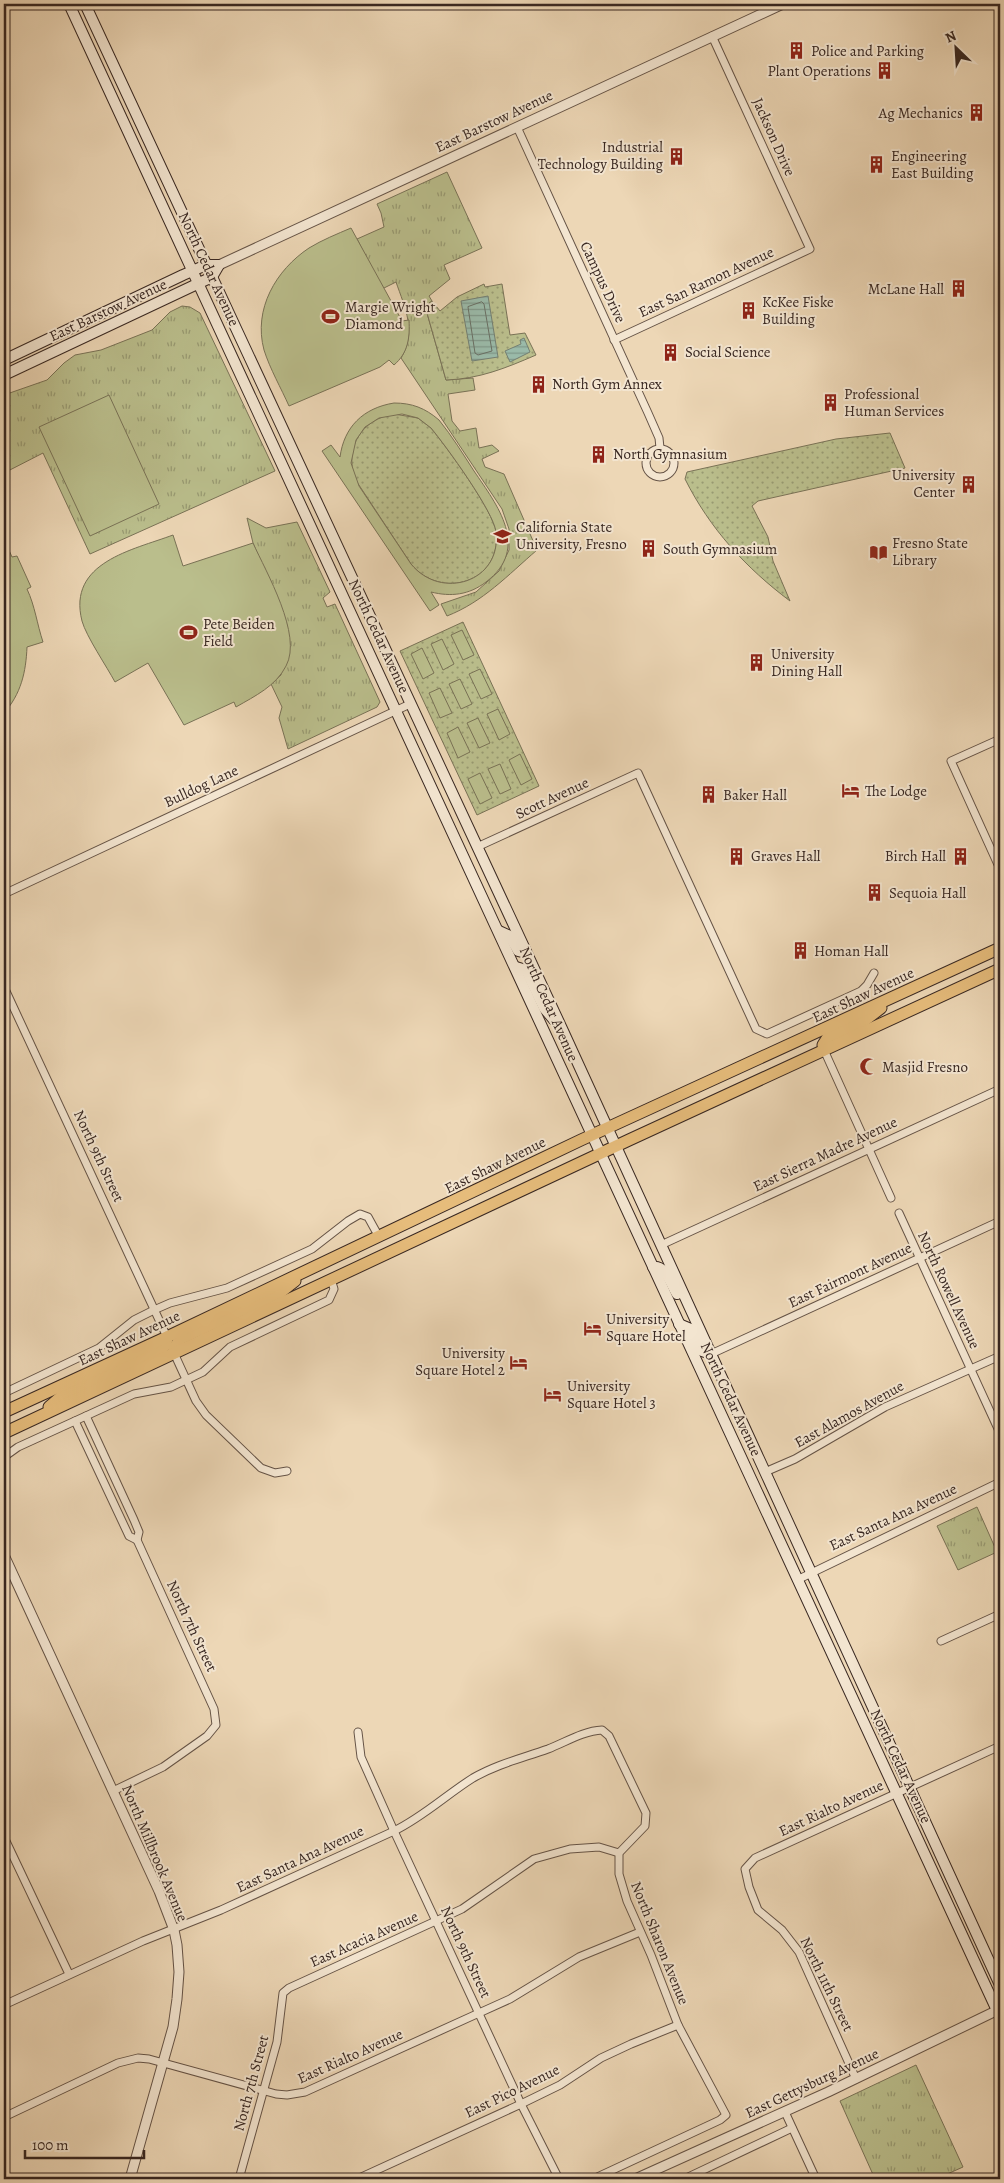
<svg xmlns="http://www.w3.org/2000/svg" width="1004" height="2183" viewBox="0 0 1004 2183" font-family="Alegreya,serif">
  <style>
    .grass { fill: url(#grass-tufts); stroke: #797256 }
    .park { fill: url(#park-dots); stroke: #797256 }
    .pitch { fill: #babe8c; stroke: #797256; fill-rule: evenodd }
    .water { fill: url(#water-rules); stroke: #737f73 }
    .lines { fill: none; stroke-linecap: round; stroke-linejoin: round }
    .shore { stroke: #697065; stroke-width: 1 }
    .minor-casing { stroke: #655346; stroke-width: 9 }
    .tertiary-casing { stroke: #655346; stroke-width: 11 }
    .secondary-casing { stroke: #382721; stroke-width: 12 }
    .primary-casing { stroke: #382721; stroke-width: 13 }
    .minor { stroke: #f3e5d0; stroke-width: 7 }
    .tertiary { stroke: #f3e5d0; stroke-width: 9 }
    .secondary { stroke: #f3e5d0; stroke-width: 10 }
    .primary { stroke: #e6bc7b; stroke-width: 11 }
    .labels { text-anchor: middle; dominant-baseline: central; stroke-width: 4; stroke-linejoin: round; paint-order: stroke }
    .poi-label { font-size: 15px; fill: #382721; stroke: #f3e5d0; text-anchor: start }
    .street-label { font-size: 15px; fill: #382721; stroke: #f3e5d0 }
  </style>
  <defs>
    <pattern id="grass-tufts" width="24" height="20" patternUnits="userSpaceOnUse" patternTransform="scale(1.25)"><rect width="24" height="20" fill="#babe8c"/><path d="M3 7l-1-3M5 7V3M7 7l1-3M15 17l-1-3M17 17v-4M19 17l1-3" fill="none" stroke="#989a72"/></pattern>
    <pattern id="park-dots" width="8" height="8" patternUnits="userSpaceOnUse" patternTransform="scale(1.25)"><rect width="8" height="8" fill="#babe8c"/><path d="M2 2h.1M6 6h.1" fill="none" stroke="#989a72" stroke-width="1.8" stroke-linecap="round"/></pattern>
    <pattern id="water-rules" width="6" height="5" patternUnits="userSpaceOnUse" patternTransform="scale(1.25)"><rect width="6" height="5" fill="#9abaa9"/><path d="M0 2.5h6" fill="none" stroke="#7f9789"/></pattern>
  </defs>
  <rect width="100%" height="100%" fill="#edd7b6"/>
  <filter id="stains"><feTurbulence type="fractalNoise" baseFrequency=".004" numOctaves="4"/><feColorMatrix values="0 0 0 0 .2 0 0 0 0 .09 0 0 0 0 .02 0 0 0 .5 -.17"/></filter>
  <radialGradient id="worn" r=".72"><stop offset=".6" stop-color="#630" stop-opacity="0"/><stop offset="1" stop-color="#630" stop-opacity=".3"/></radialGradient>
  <g class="grass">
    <path d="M 447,172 L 482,248 L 444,265 L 450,279 L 429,296 L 432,301 L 425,306 L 446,380 L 473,378 L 475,390 L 448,394 L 452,421 L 460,431 L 476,428 L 479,448 L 492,445 L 499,451 L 482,459 L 485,467 L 504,474 L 537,550 C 508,575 483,602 447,616 L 441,604 L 476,592 L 499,571 L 509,550 L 509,529 L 502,509 L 401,358 C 417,332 405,308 396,282 L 382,289 L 357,239 L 384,227 L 381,213 L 377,204 Z"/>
    <path d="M 182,306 L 190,307 L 200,313 L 275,471 L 90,554 L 43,453 L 4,473 L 4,395 L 47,380 L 64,363 L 75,355 L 101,350 L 152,330 L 170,312 Z"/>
    <path d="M 247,518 L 266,528 L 297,522 L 330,592 L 323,598 L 327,607 L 335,604 L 380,702 L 377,707 L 288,749 L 279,718 L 282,707 L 271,684 L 281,675 L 287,625 L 253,543 Z"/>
    <path d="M 977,1507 L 997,1552 L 958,1570 L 937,1526 Z"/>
    <path d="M 916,2065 L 963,2167 L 936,2179 L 875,2179 L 840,2101 Z"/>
  </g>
  <g class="park">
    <path d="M 484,284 L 485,287 L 502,284 L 510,335 L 525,333 L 536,355 C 506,368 479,379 446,380 L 425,306 L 432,301 L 440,311 L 457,297 Z"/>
    <path d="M 394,414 L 418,418 L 431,428 C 446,446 494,512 496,532 C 502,582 441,601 411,564 L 355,479 C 344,447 362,419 394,414 Z"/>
    <path d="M 890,433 L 905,468 L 758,501 L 752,506 L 768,537 L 773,561 L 790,601 C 746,568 710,529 685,479 L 687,472 L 836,439 Z"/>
    <path d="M 463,622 L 539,786 L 477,815 L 400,651 Z"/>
  </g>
  <g class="pitch">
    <path d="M 351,228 L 402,321 L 409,320 C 410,338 408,353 394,365 L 389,360 L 380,367 L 289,406 C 281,388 270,369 264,350 C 253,309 276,270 309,248 C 322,240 337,234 351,228 Z"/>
    <path d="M 109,395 L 159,504 L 90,536 L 39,427 Z"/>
    <path d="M 394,403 C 412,403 425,408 439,420 C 452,436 463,454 474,471 C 497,505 531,548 486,582 C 469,595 451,597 431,592 L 439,605 L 430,611 L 322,451 L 331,445 L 340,457 C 344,427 363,408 394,403 ZM 402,414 L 418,418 L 431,428 C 446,446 494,512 496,532 C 502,582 441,601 411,564 L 359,486 L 351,463 L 356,440 L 365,427 L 379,418 Z"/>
    <path d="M 173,535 L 183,566 L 253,543 C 266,572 303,635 286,666 C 276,686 255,696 236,707 L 234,702 L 184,725 L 148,663 L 115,682 C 107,667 86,636 82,621 C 67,562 133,550 173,535 Z"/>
    <path d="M 4,539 L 12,557 L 17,556 L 31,587 L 27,589 C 35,606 37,624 43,642 L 27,647 C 26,672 21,694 4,713 Z"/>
    <path d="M 462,630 L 474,655 L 463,660 L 451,635 Z"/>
    <path d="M 442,639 L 454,664 L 443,670 L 431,644 Z"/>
    <path d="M 422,648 L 434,673 L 423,679 L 411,654 Z"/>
    <path d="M 480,669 L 492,694 L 481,699 L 469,674 Z"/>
    <path d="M 460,679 L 472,704 L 461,709 L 449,684 Z"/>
    <path d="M 440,688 L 452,713 L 440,718 L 429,693 Z"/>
    <path d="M 498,709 L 510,734 L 499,740 L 487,714 Z"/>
    <path d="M 478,718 L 490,743 L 479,748 L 467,723 Z"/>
    <path d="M 458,727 L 470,752 L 458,758 L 447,733 Z"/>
    <path d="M 520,754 L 532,779 L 521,785 L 509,760 Z"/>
    <path d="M 500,764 L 511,789 L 500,794 L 488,769 Z"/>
    <path d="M 480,773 L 492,798 L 480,804 L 468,779 Z"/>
  </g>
  <g class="water">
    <path d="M 488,296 L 498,357 L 472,361 L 461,301 Z"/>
    <path d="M 524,338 L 530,352 L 510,362 L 505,351 L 521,344 L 520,340 Z"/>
  </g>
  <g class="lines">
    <path class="shore" d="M 482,302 L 484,304 L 492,351 L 478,355 L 475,353 L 468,307 Z"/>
    <defs>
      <g id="minor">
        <path d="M 517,127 L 648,413 L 659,438 L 660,448"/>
        <path d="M 614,340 L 810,249 L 712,36"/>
        <circle cx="660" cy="463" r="14"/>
        <path d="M 1000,739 L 951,761 L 1000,869"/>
        <path d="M 477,847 L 638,773 L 756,1029 L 767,1034 L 861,991 L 867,985 L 874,973"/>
        <path d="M 4,894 L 410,704"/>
        <path d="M 4,987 L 167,1337"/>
        <path d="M 824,1050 L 891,1198"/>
        <path d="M 899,1213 L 1000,1433"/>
        <path d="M 661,1245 L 1000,1089"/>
        <path d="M 174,1353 L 196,1401 L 206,1415 L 261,1468 L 275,1473 L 287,1471"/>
        <path d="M 711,1354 L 1000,1221"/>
        <path d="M 4,1393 L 99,1348 L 134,1320 L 154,1310 L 170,1303 L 227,1288 L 312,1249 L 348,1221 L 360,1214 L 368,1217 L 379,1237"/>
        <path d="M 86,1416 L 134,1520 L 139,1532 L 137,1540 L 214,1709 L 216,1725 L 207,1736 L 163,1767 L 113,1791"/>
        <path d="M 75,1421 L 129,1536 L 137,1540"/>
        <path d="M 4,1457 L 18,1447 L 134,1394 L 171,1387 L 203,1372 L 230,1347 L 329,1300 L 334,1289 L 331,1279"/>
        <path d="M 765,1472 L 795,1459 L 885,1407 L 1000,1356"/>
        <path d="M 799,1579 L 1000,1482"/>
        <path d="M 941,1641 L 1000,1614"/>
        <path d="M 358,1732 L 361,1757 L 394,1831 L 521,2104 L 559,2179"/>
        <path d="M 4,1837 L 69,1974"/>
        <path d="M 4,2005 L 143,1941 L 221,1910 L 394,1831 C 423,1817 446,1795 473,1778 C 497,1764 523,1758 548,1749 C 566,1742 583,1731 602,1730 L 609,1736 L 646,1813 L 645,1826 L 619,1853 L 619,1874 L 627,1901 L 651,1955 L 678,2025 L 726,2115 L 720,2120 L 593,2179"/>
        <path d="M 856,2079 L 799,1952 L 782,1930 L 758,1910 L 749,1887 L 745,1869 L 755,1858 L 1000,1746"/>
        <path d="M 785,2112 L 816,2179"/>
        <path d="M 4,2117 L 118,2063 L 138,2058 L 149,2059 L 276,2094 L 287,2095 L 305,2092 L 479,2013 L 510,1999 L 579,1957 L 640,1932"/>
        <path d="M 239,2179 L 277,2042 L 283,1993 L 289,1988 L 462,1909 L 534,1859 L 570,1849 L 599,1847 L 619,1853"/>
        <path d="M 357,2179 L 521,2104 L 560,2085 L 601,2058 L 631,2044 L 678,2025"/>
        <path d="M 684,2179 L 792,2128"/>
      </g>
      <g id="tertiary">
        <path d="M 219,265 L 783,4"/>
        <path d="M 4,1555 L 159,1891 L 174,1930 L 177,1945 L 179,1972 L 177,1999 L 173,2027 L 130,2179"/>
        <path d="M 635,2179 L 828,2092 L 1000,2009"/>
      </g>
      <g id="secondary">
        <path d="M 69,4 L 1000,2017"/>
        <path d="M 85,4 L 564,1033 L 1000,1985"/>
        <path d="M 4,360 L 183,275 L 206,265 L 219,265 L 212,277 L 4,375"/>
        <path d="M 499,931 L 510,936 L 518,951 L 526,953"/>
        <path d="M 516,967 L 526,970 L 544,1008 L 554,1020"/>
        <path d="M 653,1267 C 666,1265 671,1285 677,1294"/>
        <path d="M 679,1324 L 691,1329 L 702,1351 L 711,1354"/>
      </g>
      <g id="primary">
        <path d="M 824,1050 L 823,1045 L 828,1037 L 864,1021 L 881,1008"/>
        <path d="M 174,1353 L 175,1347 L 180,1339 L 281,1292 L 295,1281"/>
        <path d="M 49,1407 L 63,1395 L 160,1350 L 166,1345 L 167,1337"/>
        <path d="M 4,1412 L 167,1337 L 581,1140 L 1000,948"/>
        <path d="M 4,1433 L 629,1140 L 1000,969"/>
      </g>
    </defs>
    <use href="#minor" class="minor-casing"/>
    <use href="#tertiary" class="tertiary-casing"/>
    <use href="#secondary" class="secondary-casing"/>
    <use href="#primary" class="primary-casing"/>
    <use href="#minor" class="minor"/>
    <use href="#tertiary" class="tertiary"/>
    <use href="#secondary" class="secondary"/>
    <use href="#primary" class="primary"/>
  </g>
  <defs>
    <symbol id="building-bare" viewBox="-9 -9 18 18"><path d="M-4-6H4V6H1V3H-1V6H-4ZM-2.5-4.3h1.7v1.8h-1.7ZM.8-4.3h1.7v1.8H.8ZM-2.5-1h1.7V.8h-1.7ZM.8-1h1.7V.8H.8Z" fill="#8f2418" stroke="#f3e5d0" stroke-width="2.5" paint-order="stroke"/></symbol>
    <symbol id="stadium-bare" viewBox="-9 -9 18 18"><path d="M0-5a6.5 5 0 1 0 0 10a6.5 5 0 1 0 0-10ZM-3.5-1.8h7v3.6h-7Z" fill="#8f2418" stroke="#f3e5d0" stroke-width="2.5" paint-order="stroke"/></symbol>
    <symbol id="university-bare" viewBox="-9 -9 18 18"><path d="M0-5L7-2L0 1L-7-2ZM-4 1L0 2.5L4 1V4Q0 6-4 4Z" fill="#8f2418" stroke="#f3e5d0" stroke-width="2.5" paint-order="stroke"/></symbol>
    <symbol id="library-bare" viewBox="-9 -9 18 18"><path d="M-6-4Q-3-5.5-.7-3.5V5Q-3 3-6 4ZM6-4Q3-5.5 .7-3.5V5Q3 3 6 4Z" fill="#8f2418" stroke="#f3e5d0" stroke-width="2.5" paint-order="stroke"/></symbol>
    <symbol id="hotel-bare" viewBox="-9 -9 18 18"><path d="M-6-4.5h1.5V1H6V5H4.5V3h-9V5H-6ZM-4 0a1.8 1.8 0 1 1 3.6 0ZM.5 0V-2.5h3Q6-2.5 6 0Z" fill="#8f2418" stroke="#f3e5d0" stroke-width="2.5" paint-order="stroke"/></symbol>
    <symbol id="mosque-bare" viewBox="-9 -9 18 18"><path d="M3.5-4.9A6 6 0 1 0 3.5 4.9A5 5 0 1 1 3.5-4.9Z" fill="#8f2418" stroke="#f3e5d0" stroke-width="2.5" paint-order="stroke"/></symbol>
  </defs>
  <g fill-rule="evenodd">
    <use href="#building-bare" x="784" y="38" width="25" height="25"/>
    <use href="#building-bare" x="872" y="58" width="25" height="25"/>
    <use href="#building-bare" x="964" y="100" width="25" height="25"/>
    <use href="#building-bare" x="664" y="144" width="25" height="25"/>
    <use href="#building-bare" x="864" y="152" width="25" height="25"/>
    <use href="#building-bare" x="946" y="276" width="25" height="25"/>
    <use href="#building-bare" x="736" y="298" width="25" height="25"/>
    <use href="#stadium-bare" x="318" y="304" width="25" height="25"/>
    <use href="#building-bare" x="658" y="340" width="25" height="25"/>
    <use href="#building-bare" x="526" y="372" width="25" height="25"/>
    <use href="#building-bare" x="818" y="390" width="25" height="25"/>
    <use href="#building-bare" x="586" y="442" width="25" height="25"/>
    <use href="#building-bare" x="956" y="472" width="25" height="25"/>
    <use href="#university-bare" x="490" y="524" width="25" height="25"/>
    <use href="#building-bare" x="636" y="536" width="25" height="25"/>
    <use href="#library-bare" x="866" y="540" width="25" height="25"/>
    <use href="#stadium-bare" x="176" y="620" width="25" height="25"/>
    <use href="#building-bare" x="744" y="650" width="25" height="25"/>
    <use href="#hotel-bare" x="838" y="778" width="25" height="25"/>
    <use href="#building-bare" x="696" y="782" width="25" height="25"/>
    <use href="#building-bare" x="724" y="844" width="25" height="25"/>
    <use href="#building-bare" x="948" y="844" width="25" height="25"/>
    <use href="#building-bare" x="862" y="880" width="25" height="25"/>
    <use href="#building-bare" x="788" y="938" width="25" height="25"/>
    <use href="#mosque-bare" x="856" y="1054" width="25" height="25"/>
    <use href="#hotel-bare" x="580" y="1316" width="25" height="25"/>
    <use href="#hotel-bare" x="506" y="1350" width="25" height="25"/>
    <use href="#hotel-bare" x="540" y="1382" width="25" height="25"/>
  </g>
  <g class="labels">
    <g class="poi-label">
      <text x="811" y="51">Police and Parking</text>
      <text x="871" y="71" text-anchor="end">Plant Operations</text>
      <text x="963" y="113" text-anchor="end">Ag Mechanics</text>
      <text x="663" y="147" text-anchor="end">Industrial<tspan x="663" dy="17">Technology Building</tspan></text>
      <text x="891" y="156">Engineering<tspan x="891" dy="17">East Building</tspan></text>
      <text x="944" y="289" text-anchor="end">McLane Hall</text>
      <text x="762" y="302">KcKee Fiske<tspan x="762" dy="17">Building</tspan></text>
      <text x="345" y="307">Margie Wright<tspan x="345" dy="17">Diamond</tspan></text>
      <text x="685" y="352">Social Science</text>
      <text x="552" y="384">North Gym Annex</text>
      <text x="844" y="394">Professional<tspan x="844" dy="17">Human Services</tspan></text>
      <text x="613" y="454">North Gymnasium</text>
      <text x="955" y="475" text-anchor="end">University<tspan x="955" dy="17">Center</tspan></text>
      <text x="516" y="527">California State<tspan x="516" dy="17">University, Fresno</tspan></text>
      <text x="892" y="543">Fresno State<tspan x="892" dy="17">Library</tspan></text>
      <text x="663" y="549">South Gymnasium</text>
      <text x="203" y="624">Pete Beiden<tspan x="203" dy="17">Field</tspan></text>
      <text x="771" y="654">University<tspan x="771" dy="17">Dining Hall</tspan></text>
      <text x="865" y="791">The Lodge</text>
      <text x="723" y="795">Baker Hall</text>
      <text x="751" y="856">Graves Hall</text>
      <text x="946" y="856" text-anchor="end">Birch Hall</text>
      <text x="889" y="893">Sequoia Hall</text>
      <text x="814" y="951">Homan Hall</text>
      <text x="882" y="1067">Masjid Fresno</text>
      <text x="606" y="1319">University<tspan x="606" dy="17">Square Hotel</tspan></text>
      <text x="505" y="1353" text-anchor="end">University<tspan x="505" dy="17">Square Hotel 2</tspan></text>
      <text x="567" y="1386">University<tspan x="567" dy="17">Square Hotel 3</tspan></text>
    </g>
    <g class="street-label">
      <text transform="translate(494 121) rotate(-25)">East Barstow Avenue</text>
      <text transform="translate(774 137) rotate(66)">Jackson Drive</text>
      <text transform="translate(209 269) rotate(65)">North Cedar Avenue</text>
      <text transform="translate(603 282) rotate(65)">Campus Drive</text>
      <text transform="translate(706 282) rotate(-25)">East San Ramon Avenue</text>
      <text transform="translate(108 310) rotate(-25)">East Barstow Avenue</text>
      <text transform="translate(379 636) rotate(65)">North Cedar Avenue</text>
      <text transform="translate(201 786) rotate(-25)">Bulldog Lane</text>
      <text transform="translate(552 798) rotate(-25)">Scott Avenue</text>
      <text transform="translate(863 995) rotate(-25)">East Shaw Avenue</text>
      <text transform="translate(549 1004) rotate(66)">North Cedar Avenue</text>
      <text transform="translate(825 1154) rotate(-25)">East Sierra Madre Avenue</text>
      <text transform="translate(99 1156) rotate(65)">North 9th Street</text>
      <text transform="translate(495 1165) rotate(-26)">East Shaw Avenue</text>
      <text transform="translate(850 1275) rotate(-25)">East Fairmont Avenue</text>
      <text transform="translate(949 1290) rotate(65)">North Rowell Avenue</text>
      <text transform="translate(129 1338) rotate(-25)">East Shaw Avenue</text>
      <text transform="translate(731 1399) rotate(65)">North Cedar Avenue</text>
      <text transform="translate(849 1414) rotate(-29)">East Alamos Avenue</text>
      <text transform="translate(893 1517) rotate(-25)">East Santa Ana Avenue</text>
      <text transform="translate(192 1626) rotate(65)">North 7th Street</text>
      <text transform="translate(901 1766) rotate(65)">North Cedar Avenue</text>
      <text transform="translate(831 1808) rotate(-25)">East Rialto Avenue</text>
      <text transform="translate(155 1853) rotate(67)">North Millbrook Avenue</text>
      <text transform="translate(300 1859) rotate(-25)">East Santa Ana Avenue</text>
      <text transform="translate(364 1939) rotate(-24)">East Acacia Avenue</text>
      <text transform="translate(660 1943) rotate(68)">North Sharon Avenue</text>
      <text transform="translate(466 1952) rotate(65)">North 9th Street</text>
      <text transform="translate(827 1984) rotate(64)">North 11th Street</text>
      <text transform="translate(350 2056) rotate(-24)">East Rialto Avenue</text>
      <text transform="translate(251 2083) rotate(-75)">North 7th Street</text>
      <text transform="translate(812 2083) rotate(-25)">East Gettysburg Avenue</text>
      <text transform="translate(512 2091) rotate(-26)">East Pico Avenue</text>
    </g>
  </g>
  <rect width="1004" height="2183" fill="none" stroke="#edd7b6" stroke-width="20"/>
  <rect x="5" y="5" width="994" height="2173" fill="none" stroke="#382721" stroke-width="2.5"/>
  <rect x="10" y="10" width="984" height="2163" fill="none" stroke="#382721"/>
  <g transform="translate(956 48) rotate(335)" stroke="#f3e5d0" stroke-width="4" paint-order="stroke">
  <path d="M0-4L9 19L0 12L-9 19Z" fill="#382721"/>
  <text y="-8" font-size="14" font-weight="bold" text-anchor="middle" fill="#382721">N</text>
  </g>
  <path d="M25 2150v8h119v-8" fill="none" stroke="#382721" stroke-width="2.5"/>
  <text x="32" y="2150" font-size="15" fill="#382721" stroke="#f3e5d0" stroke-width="4" paint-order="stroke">100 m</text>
  <rect width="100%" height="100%" filter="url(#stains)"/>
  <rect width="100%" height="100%" fill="url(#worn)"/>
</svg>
